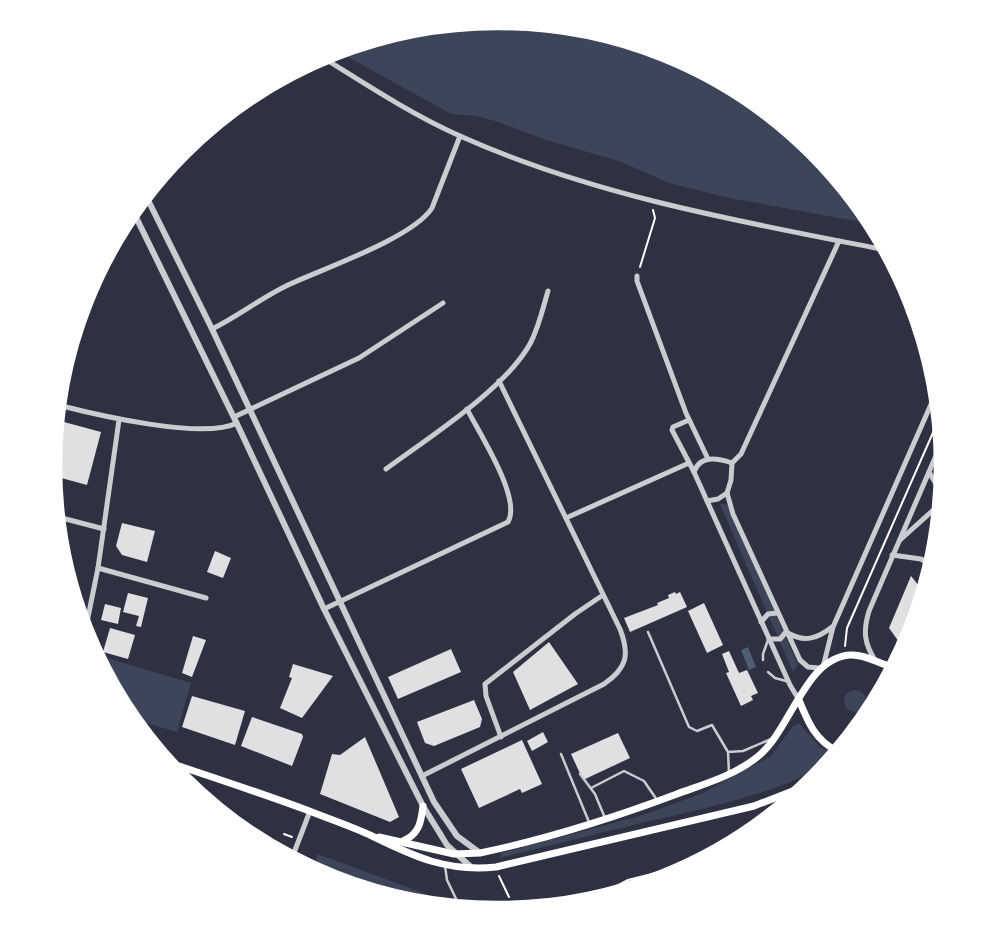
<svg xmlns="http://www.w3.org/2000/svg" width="996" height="931" viewBox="0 0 996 931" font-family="'IBM Plex Sans',sans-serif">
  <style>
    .green { fill: #3c4559 }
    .water { fill: #4f5d75 }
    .building { fill: #e0e0e3 }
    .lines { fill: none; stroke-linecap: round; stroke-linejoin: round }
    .path { stroke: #fff; stroke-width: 2 }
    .service { stroke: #caccd0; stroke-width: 2.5 }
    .minor { stroke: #caccd0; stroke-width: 5 }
    .tertiary { stroke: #caccd0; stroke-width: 6 }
    .secondary { stroke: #fff; stroke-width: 7 }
    .rim { fill: none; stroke: #fff; stroke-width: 2.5 }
  </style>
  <rect width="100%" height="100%" fill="#2d3142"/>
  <g class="green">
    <path d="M 498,20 L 585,29 L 669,54 L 746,95 L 813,151 L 872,224 L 729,198 L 669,183 L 619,161 L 549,141 L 495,121 L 477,116 L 451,114 L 337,51 L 411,29 Z"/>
    <path d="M 720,504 L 727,504 L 798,665 L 793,672 Z"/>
    <path d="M 97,655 L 191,683 L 177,732 L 133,719 Z"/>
    <circle cx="855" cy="701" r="11"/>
    <path d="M 799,723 L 820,747 L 833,753 L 833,756 C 807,788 685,813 641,823 C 594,835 547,846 500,858 L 501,853 L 643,815 L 703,793 L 771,756 L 793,726 Z"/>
    <path d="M 318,854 L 442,900 L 445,906 C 402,902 351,889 312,869 Z"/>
    <path d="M 703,858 L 668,877 L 585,902 L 574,904 L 630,878 Z"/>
  </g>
  <path class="water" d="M 748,647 L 756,667 L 749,670 L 741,650 Z"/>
  <g class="building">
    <path d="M 64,422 L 101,432 L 87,485 L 54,476 L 53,466 Z"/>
    <path d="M 122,523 L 155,531 L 147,562 L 122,555 L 116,546 Z"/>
    <path d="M 215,551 L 231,558 L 223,578 L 207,572 Z"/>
    <path d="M 911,576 L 923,591 L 910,633 L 899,642 L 889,628 Z"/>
    <path d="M 675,592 L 676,594 L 680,592 L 687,607 L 630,632 L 624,618 L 658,605 L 657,603 L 669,598 L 668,595 Z"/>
    <path d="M 128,593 L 148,598 L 141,627 L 136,626 L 139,616 L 123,612 Z"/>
    <path d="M 704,603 L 723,645 L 707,653 L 688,611 Z"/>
    <path d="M 105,604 L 121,608 L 118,624 L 101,620 Z"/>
    <path d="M 110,628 L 135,635 L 128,659 L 103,652 Z"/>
    <path d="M 193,636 L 206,640 L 192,677 L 182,673 Z"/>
    <path d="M 549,642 L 578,684 L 530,710 L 513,672 Z"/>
    <path d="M 451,649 L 461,672 L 398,699 L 388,677 Z"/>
    <path d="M 729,651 L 739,673 L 747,670 L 758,693 L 751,696 L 753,700 L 741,706 L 726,673 L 729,672 L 722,654 Z"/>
    <path d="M 293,664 L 333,676 L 302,718 L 280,708 L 292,678 L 289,677 Z"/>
    <path d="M 192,696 L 245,711 L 235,745 L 182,727 Z"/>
    <path d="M 474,700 L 482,719 L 480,727 L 434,746 L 425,743 L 417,722 Z"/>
    <path d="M 252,717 L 302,734 L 303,737 L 292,766 L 241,746 Z"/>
    <path d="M 543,732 L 548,742 L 532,751 L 527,741 Z"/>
    <path d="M 618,733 L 630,758 L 583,780 L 571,754 Z"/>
    <path d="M 365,737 L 399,817 L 390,822 L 320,794 L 332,754 L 340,755 Z"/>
    <path d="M 522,740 L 542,784 L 522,793 L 520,789 L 479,808 L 461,769 Z"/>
  </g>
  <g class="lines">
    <g class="path">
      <path d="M 640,267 L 655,218 L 653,210"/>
      <path d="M 845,646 L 847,628 L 939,419"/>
      <path d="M 284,834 L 292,837"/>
      <path d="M 499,876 L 509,897"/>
      <path d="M 587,902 L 628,880 L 693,864"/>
    </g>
    <g class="service">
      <path d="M 648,632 L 689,727 L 697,731 L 712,725 L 728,752 L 729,773"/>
      <path d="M 763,660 L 763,654 L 768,640"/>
      <path d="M 768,672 L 775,678 L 786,681"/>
      <path d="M 728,752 L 743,751 L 771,739"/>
      <path d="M 561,754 L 589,822"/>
      <path d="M 580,774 L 595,794 L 605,818"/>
      <path d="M 591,788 L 624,771 L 644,781 L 657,800"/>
      <path d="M 445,866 L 447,880 L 460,907"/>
    </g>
    <g class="minor">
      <path d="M 322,57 C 367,85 411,114 460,136 C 594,196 742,222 886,250"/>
      <path d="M 637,276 L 637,281 L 686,413 L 708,459"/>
      <path d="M 212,329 C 238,316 261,298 288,285 C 322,269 413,238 432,208 L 460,136"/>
      <path d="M 58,405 C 97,415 203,440 237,423"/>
      <path d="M 234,417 L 359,358 L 443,303"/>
      <path d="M 689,420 L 673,427 L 672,430 L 694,472 L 790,685 L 799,700"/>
      <path d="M 732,463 L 741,454 L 839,241"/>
      <path d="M 732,463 L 731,480 L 727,493 L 733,514 L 800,660 L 808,667 L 819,668"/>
      <path d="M 386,469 C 428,438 507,388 531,342 C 539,326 543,308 548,291"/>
      <path d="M 694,472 C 700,455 717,458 732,463"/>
      <path d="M 929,472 L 936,484 L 941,487"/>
      <path d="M 707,501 L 718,499 L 727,493"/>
      <path d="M 58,517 L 104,529"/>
      <path d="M 566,518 L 689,463"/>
      <path d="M 900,540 L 940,504"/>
      <path d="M 892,555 L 921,559 L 931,565"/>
      <path d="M 98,568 L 206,598"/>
      <path d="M 324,609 L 508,522 C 522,498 479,433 467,409"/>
      <path d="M 761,622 L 768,614 L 777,613"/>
      <path d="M 85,632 L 98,568 L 119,420"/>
      <path d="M 769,639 L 780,639 L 786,632 C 804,643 817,639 832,627"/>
      <path d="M 875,660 C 864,643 863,631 869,611 L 941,444"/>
      <path d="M 824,663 L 833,627 L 936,393"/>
      <path d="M 501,737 L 486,696 L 485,684 L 575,614 L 603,595"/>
      <path d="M 422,776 L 604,684 C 627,668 630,655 620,629 L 499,381"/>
      <path d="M 292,858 L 310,811"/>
    </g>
    <g class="tertiary">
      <path d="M 146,196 L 212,329 L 434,802 L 457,836 L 480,853"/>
      <path d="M 133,211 L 239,428 L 324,609 L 423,806 L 447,845 L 472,868"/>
    </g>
    <g class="secondary">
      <path d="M 799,700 C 808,722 815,740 837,751"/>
      <path d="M 167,762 C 215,778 264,794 312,812 C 332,820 353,827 372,836 C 415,857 447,872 496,867 L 754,806 L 808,785"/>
      <path d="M 379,837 L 454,854 L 480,853 C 547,839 613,818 677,794 C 704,784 733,776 756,758 C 791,732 804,658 850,655 C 866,654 878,664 893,667"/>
      <path d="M 403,841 C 419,834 421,823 423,806"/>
    </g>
  </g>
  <path d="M0 0H996V931H0ZM497 29H499A436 436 0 0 1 935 465V466A436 436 0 0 1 499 902H497A436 436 0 0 1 61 466V465A436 436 0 0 1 497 29Z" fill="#fff" fill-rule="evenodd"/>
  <path class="rim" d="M497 29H499A436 436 0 0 1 935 465V466A436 436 0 0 1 499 902H497A436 436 0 0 1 61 466V465A436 436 0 0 1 497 29Z"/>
</svg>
